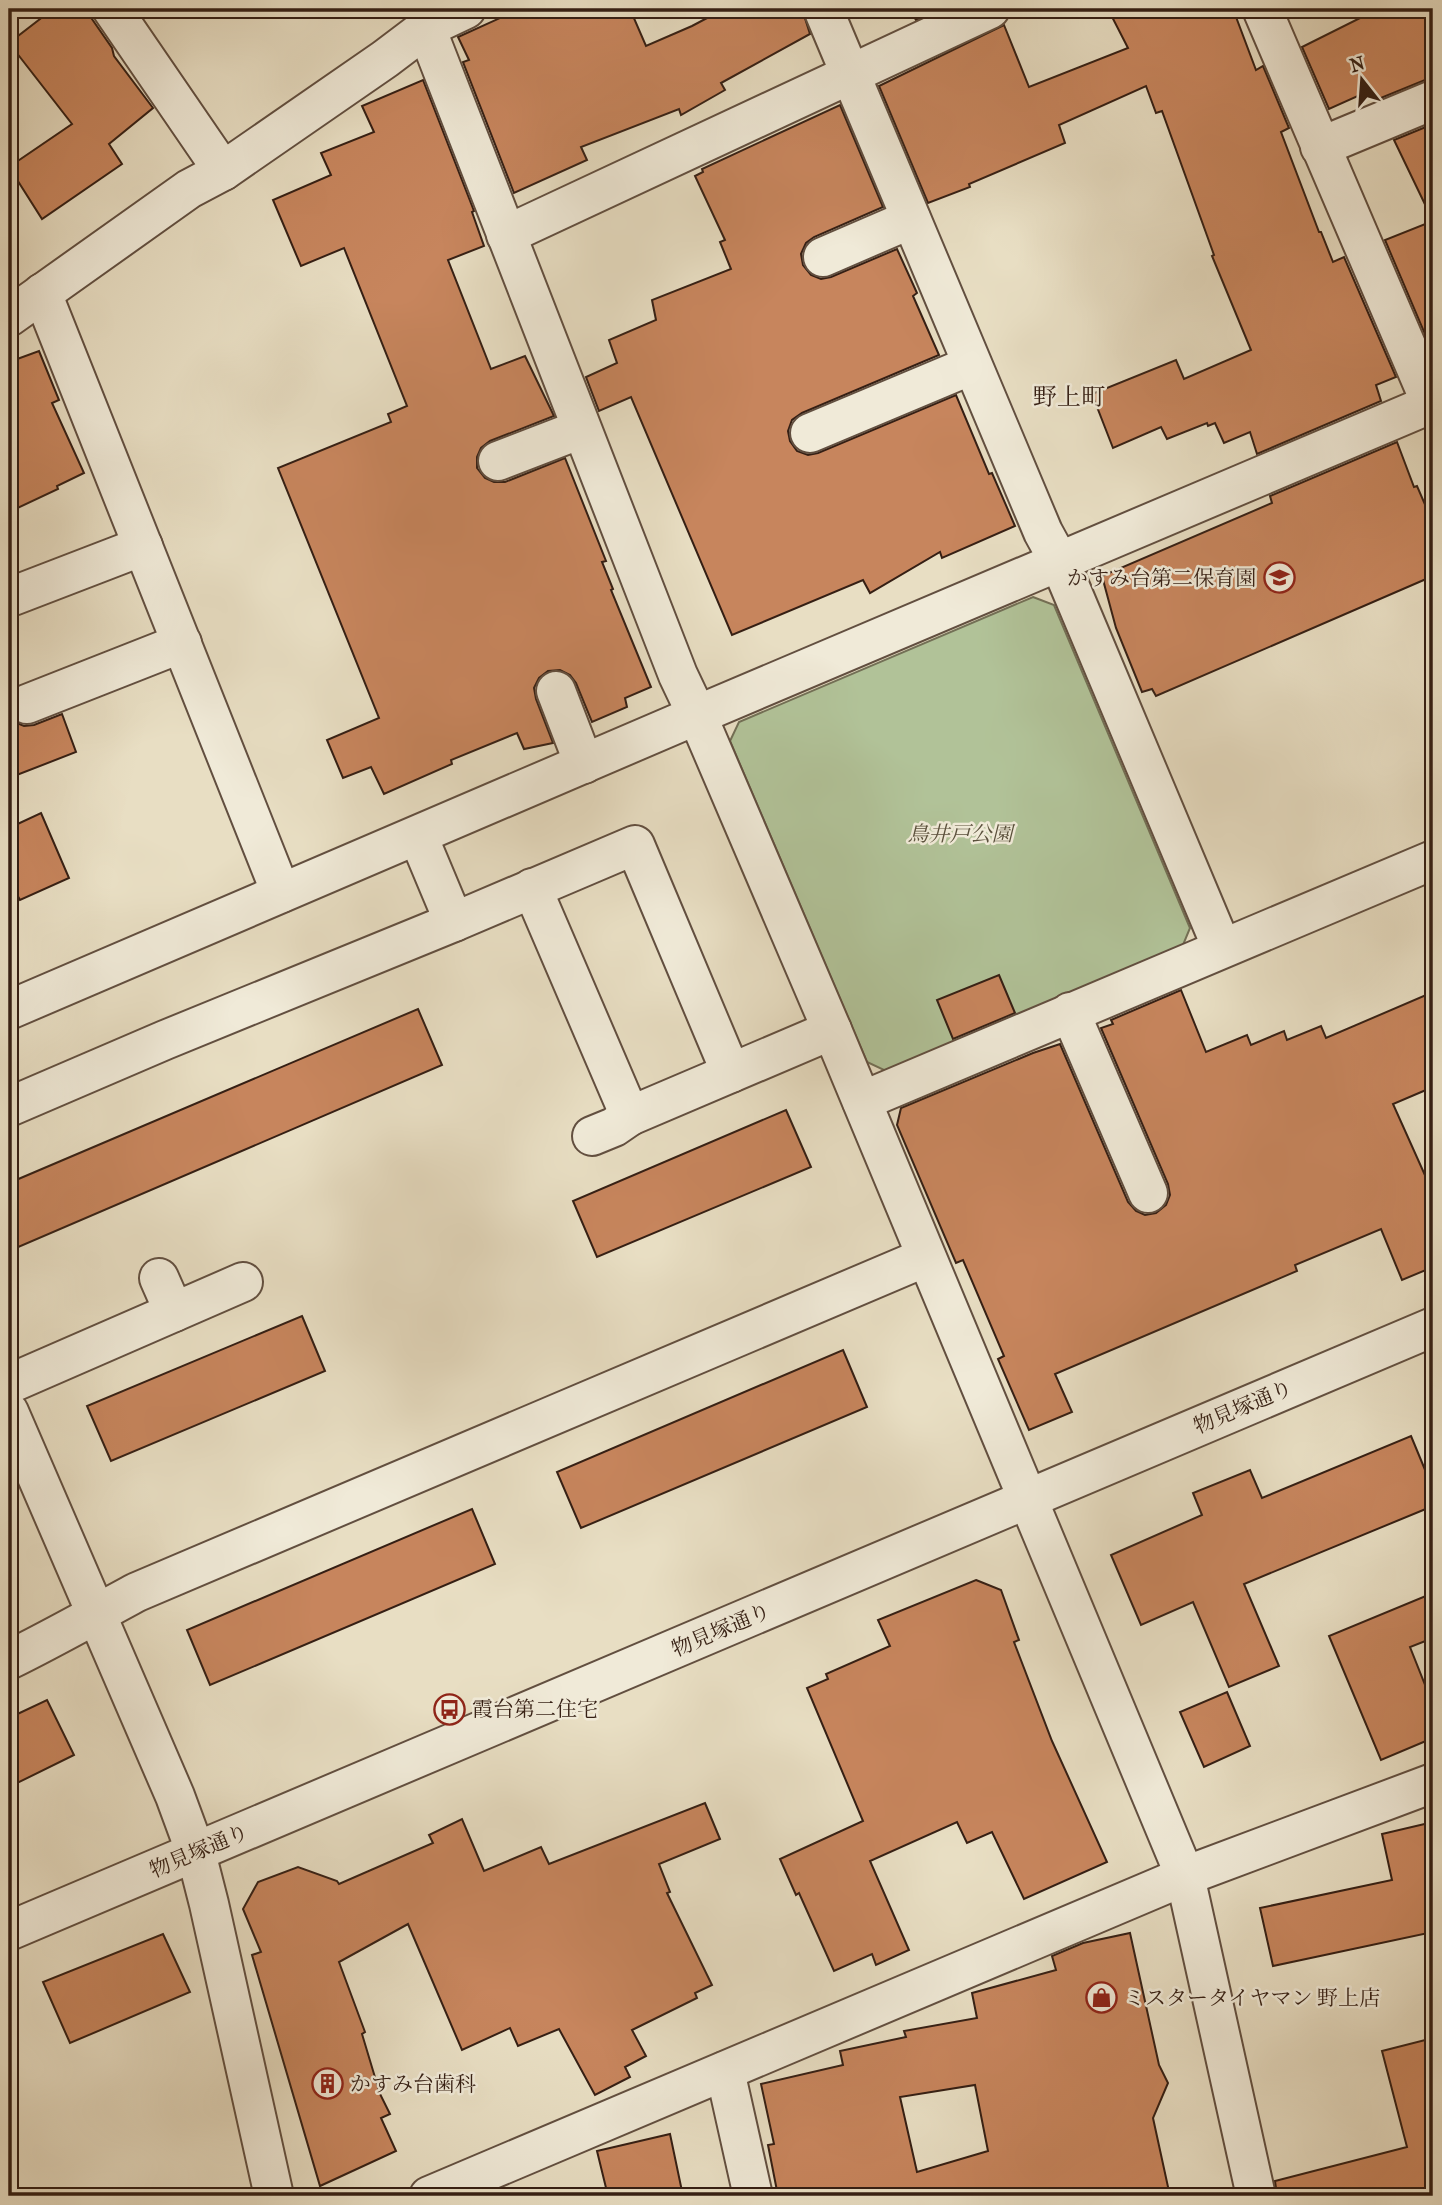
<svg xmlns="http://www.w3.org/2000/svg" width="1442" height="2205" viewBox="0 0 1442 2205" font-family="'IM FELL French Canon','Noto Serif JP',serif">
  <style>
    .green { fill: #b1c298; stroke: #737056; stroke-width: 2 }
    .building { fill: #c7855d; stroke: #351f14; stroke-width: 2; fill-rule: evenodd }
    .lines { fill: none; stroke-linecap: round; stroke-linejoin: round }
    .minor-casing { stroke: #624f40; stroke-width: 42 }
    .minor { stroke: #f0ead8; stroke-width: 38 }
    .labels { text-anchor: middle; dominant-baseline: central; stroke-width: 5; stroke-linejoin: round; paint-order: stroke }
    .poi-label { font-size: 21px; fill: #351f14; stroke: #f0ead8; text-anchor: start }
    .park-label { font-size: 21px; font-style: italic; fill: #5a503c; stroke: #f0ead8 }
    .street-label { font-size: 21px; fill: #351f14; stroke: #f0ead8 }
    .quarter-label { font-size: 24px; fill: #351f14; stroke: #f0ead8 }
  </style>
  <rect width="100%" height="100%" fill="#e8dec3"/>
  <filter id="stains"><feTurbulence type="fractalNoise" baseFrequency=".00286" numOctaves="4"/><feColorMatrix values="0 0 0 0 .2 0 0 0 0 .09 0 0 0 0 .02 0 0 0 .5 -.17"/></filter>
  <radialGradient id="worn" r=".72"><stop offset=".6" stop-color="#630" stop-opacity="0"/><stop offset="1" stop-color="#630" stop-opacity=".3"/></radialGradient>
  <path class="green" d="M 1033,597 L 1054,605 L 1190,928 L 1183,945 L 886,1071 L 867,1062 L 730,741 L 739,722 Z"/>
  <g class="building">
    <path d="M 53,9 L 85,9 L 112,48 L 114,56 L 153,108 L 109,144 L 122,164 L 42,219 L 9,167 L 72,124 L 9,43 Z"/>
    <path d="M 520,9 L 630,9 L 646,46 L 692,26 L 724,9 L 802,9 L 810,34 L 721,83 L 725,90 L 681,115 L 679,109 L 581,147 L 587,160 L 514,193 L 463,62 L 469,60 L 458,37 Z"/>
    <path d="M 909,9 L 939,9 L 916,20 Z"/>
    <path d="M 1108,9 L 1233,9 L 1256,70 L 1263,66 L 1289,128 L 1281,132 L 1319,232 L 1321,232 L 1333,262 L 1344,257 L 1396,377 L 1376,385 L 1381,401 L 1257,454 L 1250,432 L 1224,443 L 1215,423 L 1208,426 L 1207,423 L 1167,439 L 1161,427 L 1113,448 L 1092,394 L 1176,360 L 1184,379 L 1251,350 L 1212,256 L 1214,255 L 1162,111 L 1156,113 L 1146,86 L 1059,125 L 1065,143 L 969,184 L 970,187 L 928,203 L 879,86 L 1004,25 L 1029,87 L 1128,48 Z"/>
    <path d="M 1378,9 L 1433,9 L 1433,79 L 1425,80 L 1376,100 L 1371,90 L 1329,109 L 1302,47 Z"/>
    <path d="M 423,80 L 474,211 L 472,212 L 484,246 L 448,260 L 491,369 L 525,356 L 554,416 L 490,441 L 481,448 L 477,457 L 477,468 L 485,478 L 494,482 L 505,482 L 565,458 L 606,561 L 602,562 L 613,589 L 611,590 L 651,687 L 625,698 L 627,707 L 592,722 L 576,683 L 570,675 L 560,670 L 548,671 L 539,678 L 534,688 L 536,699 L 553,743 L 524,749 L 517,733 L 451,760 L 452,764 L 384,794 L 371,767 L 343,778 L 327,740 L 379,718 L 278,468 L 391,422 L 388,414 L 407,406 L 344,248 L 301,266 L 273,200 L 331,175 L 321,153 L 374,132 L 362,106 Z"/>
    <path d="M 840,105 L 883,207 L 814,237 L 806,243 L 801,254 L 803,265 L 811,275 L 821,279 L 831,277 L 897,249 L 917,293 L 913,296 L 939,355 L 802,413 L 792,420 L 788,431 L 790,441 L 797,451 L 808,455 L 818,453 L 956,395 L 989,474 L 992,473 L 1015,526 L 942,558 L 940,552 L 870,593 L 863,580 L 732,635 L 631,397 L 599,411 L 586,377 L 617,363 L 609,340 L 656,320 L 652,300 L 731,269 L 720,242 L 725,240 L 695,176 L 703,172 L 702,169 Z"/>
    <path d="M 1433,124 L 1433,353 L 1385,240 L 1433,221 L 1394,140 Z"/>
    <path d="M 39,351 L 59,400 L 52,403 L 84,473 L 57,486 L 58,489 L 9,512 L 9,362 Z"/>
    <path d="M 1397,442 L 1414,487 L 1417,486 L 1433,523 L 1433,576 L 1156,696 L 1152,689 L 1142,692 L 1116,628 L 1102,576 L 1272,503 L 1270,496 Z"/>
    <path d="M 62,714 L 76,752 L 9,778 L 9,726 L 17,723 L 24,726 L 34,725 Z"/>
    <path d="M 41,813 L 69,878 L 20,900 L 9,880 L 9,828 Z"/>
    <path d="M 999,975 L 1015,1013 L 953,1039 L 937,1000 Z"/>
    <path d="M 1181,990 L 1206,1052 L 1247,1035 L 1251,1045 L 1284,1031 L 1287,1040 L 1321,1026 L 1326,1038 L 1433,992 L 1433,1087 L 1393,1104 L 1433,1193 L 1433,1267 L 1402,1280 L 1381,1229 L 1295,1265 L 1297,1271 L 1055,1374 L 1072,1412 L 1029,1430 L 998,1359 L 1004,1356 L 963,1260 L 956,1263 L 897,1125 L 901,1108 L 1033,1053 L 1060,1044 L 1128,1202 L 1136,1211 L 1145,1215 L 1156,1213 L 1166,1205 L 1170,1195 L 1168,1184 L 1101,1028 L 1113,1024 L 1111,1020 Z"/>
    <path d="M 418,1009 L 442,1065 L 9,1251 L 9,1183 Z"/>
    <path d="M 786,1110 L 811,1167 L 597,1257 L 573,1201 Z"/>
    <path d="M 302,1316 L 325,1371 L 111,1461 L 87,1406 Z"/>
    <path d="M 843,1350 L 867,1407 L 581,1528 L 557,1472 Z"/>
    <path d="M 1411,1436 L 1433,1489 L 1433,1506 L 1244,1584 L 1279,1666 L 1229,1687 L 1193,1602 L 1141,1625 L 1111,1555 L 1202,1515 L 1193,1493 L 1250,1470 L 1262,1498 Z"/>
    <path d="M 472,1509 L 495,1564 L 210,1685 L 187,1630 Z"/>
    <path d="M 976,1580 L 1001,1590 L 1019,1640 L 1014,1642 L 1052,1741 L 1107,1862 L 1024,1899 L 992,1832 L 967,1843 L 957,1822 L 870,1861 L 909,1950 L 876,1965 L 872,1954 L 834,1971 L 799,1893 L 796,1895 L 780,1859 L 863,1821 L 807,1688 L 828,1679 L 826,1674 L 890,1646 L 878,1620 Z"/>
    <path d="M 1433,1593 L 1433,1638 L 1410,1647 L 1433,1705 L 1433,1738 L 1381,1760 L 1329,1636 Z"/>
    <path d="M 1227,1692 L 1250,1746 L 1204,1767 L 1180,1712 Z"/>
    <path d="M 47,1700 L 74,1755 L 9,1787 L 9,1718 Z"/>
    <path d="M 705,1803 L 720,1839 L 659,1864 L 670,1892 L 667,1893 L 712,1985 L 695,1993 L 697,1998 L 632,2030 L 646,2056 L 625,2067 L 630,2077 L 595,2095 L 559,2029 L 518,2046 L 510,2028 L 462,2050 L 408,1924 L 339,1962 L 365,2032 L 362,2034 L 380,2094 L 390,2114 L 381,2118 L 396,2151 L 320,2186 L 252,1955 L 261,1952 L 243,1909 L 258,1882 L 298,1867 L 337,1881 L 339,1884 L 433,1843 L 429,1835 L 462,1819 L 484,1871 L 541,1847 L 549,1864 Z"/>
    <path d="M 1433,1822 L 1433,1932 L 1273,1966 L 1260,1908 L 1392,1880 L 1382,1834 Z"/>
    <path d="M 1130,1933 L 1159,2065 L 1168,2083 L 1153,2118 L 1170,2196 L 778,2196 L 768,2145 L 774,2144 L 761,2084 L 843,2065 L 840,2051 L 906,2037 L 904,2031 L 977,2018 L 972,1993 L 1056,1970 L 1052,1956 L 1083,1943 ZM 975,2085 L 988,2151 L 917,2172 L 900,2097 Z"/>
    <path d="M 163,1934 L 190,1992 L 70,2043 L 43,1982 Z"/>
    <path d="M 1433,2038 L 1433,2196 L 1277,2196 L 1275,2181 L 1407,2147 L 1382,2051 Z"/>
    <path d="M 670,2134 L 683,2196 L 608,2196 L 597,2151 Z"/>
  </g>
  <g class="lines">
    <defs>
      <g id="minor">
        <path d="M 112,9 L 223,171"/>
        <path d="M 823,9 L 1043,532 L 1060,563 L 1222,948"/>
        <path d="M 1262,9 L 1433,408"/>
        <path d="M 426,28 L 678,675 L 697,715 L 832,1030 L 1185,1876 L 1256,2196"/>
        <path d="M 1320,147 L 1433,100"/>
        <path d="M 506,235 L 990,9"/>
        <path d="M 823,257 L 911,219"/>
        <path d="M 42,293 L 281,893"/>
        <path d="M 9,317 L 189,189 L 223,171 L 385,59 L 426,28 L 466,9"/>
        <path d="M 810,433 L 972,365"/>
        <path d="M 498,461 L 581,429"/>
        <path d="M 13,596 L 143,546"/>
        <path d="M 556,691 L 584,764"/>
        <path d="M 27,704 L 182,643"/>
        <path d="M 532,888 L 630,1116 L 832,1030"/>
        <path d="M 454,922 L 635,845 L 731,1073"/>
        <path d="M 9,1010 L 697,715 L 1433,403"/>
        <path d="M 1070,1012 L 1148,1193"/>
        <path d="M 862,1101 L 1433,860"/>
        <path d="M 9,1107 L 165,1040 L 454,922 L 418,836"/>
        <path d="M 592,1136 L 614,1127 L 630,1116"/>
        <path d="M 159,1278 L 174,1312"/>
        <path d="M 9,1384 L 243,1282"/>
        <path d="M 9,1412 L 175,1796 L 196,1853 L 209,1904 L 274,2196"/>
        <path d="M 9,1660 C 52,1639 94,1615 137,1592 L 926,1257"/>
        <path d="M 9,1931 L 1433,1327"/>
        <path d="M 725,2071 L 753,2196"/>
        <path d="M 429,2196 L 1185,1876 L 1433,1783"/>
      </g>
    </defs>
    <use href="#minor" class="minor-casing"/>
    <use href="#minor" class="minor"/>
  </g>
  <defs>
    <symbol id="school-ring" viewBox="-11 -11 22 22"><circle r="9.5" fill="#f0ead8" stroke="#8f2418" stroke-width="1.5"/><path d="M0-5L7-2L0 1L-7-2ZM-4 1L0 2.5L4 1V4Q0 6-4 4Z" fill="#8f2418"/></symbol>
    <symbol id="bus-ring" viewBox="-11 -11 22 22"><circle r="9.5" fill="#f0ead8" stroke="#8f2418" stroke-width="1.5"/><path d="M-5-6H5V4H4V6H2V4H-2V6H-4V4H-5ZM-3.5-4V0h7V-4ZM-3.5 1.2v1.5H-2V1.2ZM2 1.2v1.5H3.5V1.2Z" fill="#8f2418"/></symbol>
    <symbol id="shop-ring" viewBox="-11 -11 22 22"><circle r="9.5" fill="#f0ead8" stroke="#8f2418" stroke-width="1.5"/><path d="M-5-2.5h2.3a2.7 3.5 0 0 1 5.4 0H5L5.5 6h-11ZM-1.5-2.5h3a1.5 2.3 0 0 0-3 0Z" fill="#8f2418"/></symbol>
    <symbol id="building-ring" viewBox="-11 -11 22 22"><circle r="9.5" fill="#f0ead8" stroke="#8f2418" stroke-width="1.5"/><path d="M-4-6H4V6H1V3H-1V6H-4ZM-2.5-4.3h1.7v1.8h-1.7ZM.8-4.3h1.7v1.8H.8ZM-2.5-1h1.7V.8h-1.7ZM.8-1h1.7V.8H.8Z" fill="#8f2418"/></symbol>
  </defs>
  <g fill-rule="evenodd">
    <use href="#school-ring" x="1262" y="560" width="35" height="35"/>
    <use href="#bus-ring" x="432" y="1692" width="35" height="35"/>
    <use href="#shop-ring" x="1084" y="1980" width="35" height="35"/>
    <use href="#building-ring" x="310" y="2066" width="35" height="35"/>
  </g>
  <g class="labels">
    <g class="poi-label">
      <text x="1256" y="578" text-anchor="end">かすみ台第二保育園</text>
      <text x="472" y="1709">霞台第二住宅</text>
      <text x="1124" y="1998">ミスタータイヤマン 野上店</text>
      <text x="350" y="2084">かすみ台歯科</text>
    </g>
    <g class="park-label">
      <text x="960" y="834">鳥井戸公園</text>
    </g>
    <g class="street-label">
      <text transform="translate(1243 1407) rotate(-23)">物見塚通り</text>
      <text transform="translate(721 1630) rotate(-23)">物見塚通り</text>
      <text transform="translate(199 1851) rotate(-23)">物見塚通り</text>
    </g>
    <g class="quarter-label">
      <text x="1069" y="397">野上町</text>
    </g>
  </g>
  <rect width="1442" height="2205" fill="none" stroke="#e8dec3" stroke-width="35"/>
  <rect x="10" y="10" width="1421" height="2184" fill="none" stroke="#351f14" stroke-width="3.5"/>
  <rect x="18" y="18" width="1407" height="2170" fill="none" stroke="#351f14" stroke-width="2"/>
  <g transform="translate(1362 80) rotate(343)" stroke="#f0ead8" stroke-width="5" paint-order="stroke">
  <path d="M0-5L12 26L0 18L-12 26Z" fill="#351f14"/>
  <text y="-10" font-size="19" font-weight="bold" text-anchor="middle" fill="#351f14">N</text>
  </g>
  <rect width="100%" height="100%" filter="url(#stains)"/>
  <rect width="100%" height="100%" fill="url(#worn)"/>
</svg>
